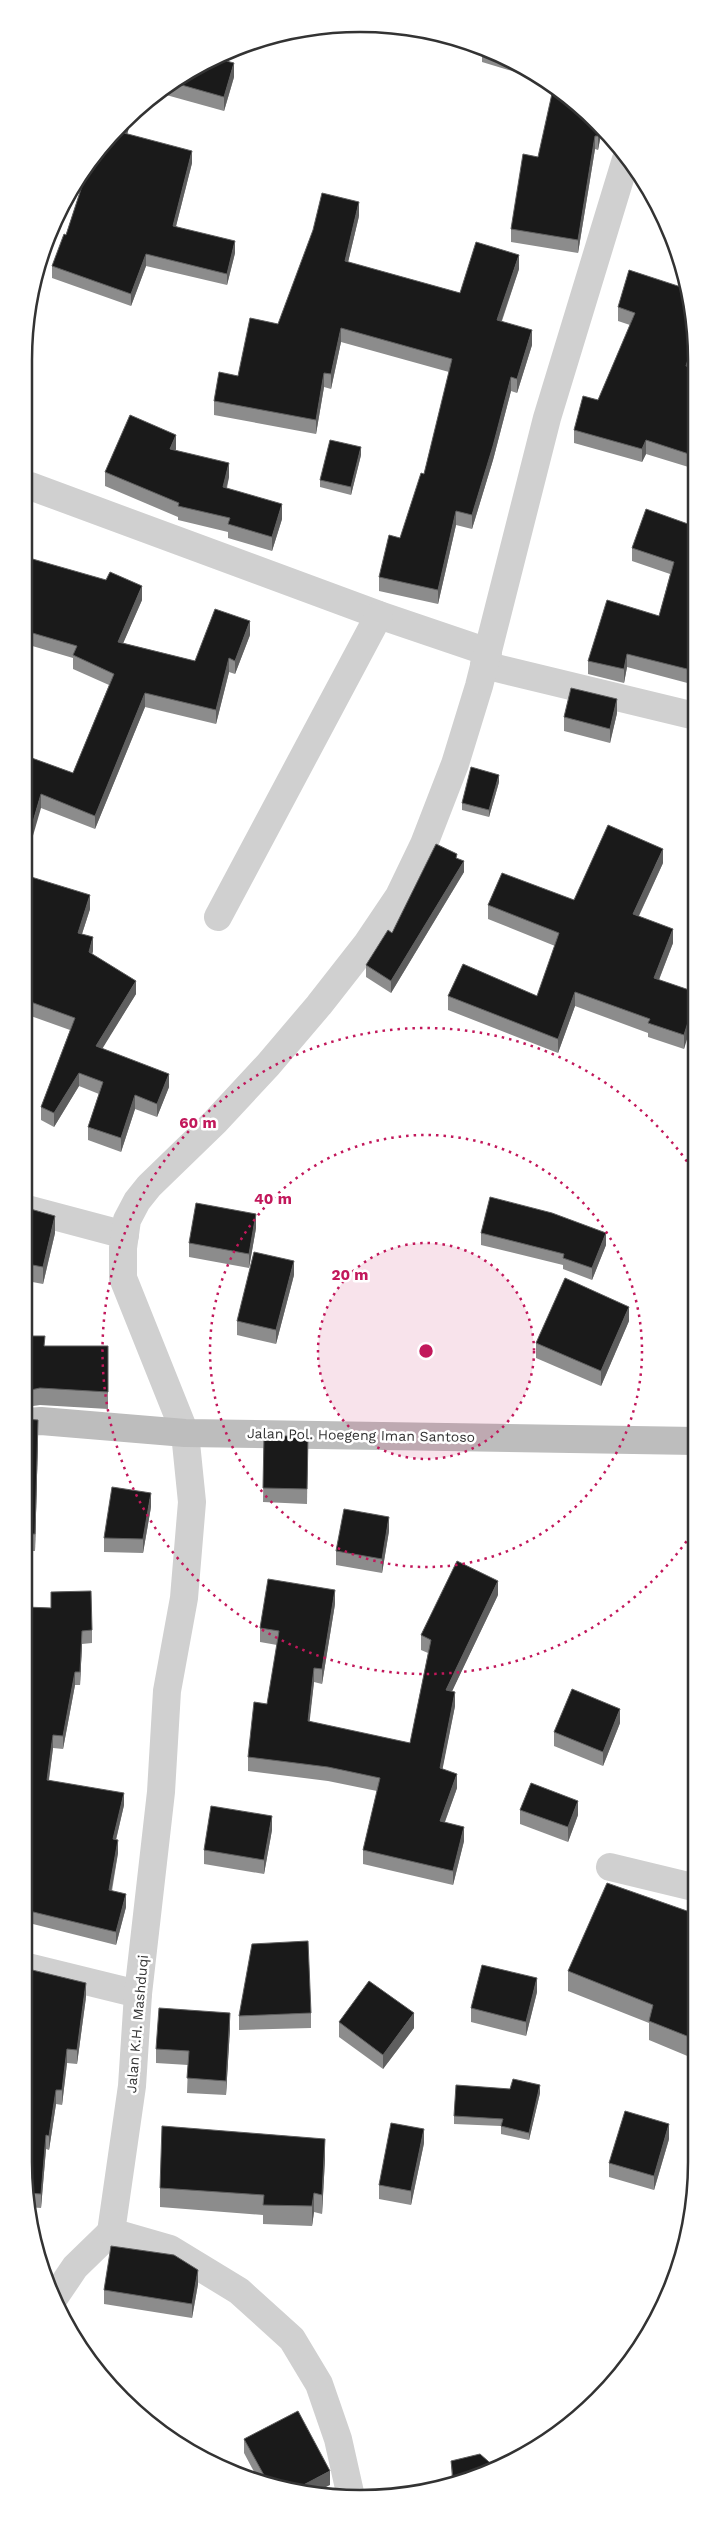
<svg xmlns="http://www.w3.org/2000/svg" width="721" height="2523" viewBox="0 0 721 2523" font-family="'Work Sans',sans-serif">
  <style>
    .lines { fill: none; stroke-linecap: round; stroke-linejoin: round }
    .street { stroke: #d0d0d0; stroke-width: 28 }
    .secondary { stroke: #bdbdbd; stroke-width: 28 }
    .wall { fill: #8c8c8c }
    .shaded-wall { fill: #5f5f5f }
    .building { fill: #1a1a1a; stroke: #5f5f5f }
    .ring { fill: none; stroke: #c2185b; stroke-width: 2.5; stroke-dasharray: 2.5 5 }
    .labels { text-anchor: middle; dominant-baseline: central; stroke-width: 5; stroke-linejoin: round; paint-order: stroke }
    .street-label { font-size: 14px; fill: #333; stroke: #fff }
    .rim { fill: none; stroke: #333; stroke-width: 2.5 }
    .centre { fill: #c2185b; stroke: #fff; stroke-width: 2.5 }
    .ring-label { font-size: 15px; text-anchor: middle; font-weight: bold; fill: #c2185b; stroke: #fff; stroke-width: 5; stroke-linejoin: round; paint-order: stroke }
  </style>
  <rect width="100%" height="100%" fill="#fff"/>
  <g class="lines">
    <g class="street">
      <path d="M 30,486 L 379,615 L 488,652"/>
      <path d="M 484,665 L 695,716"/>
      <path d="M 218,917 L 379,615"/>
      <path d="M 27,1209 L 125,1235"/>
      <path d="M 610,1867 L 697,1888"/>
      <path d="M 24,1966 L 138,1994"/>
      <path d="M 54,2298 L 75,2267 L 111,2232"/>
      <path d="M 351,2497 L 338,2439 L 319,2384 L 292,2339 L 239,2291 L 170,2249 L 111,2232 L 132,2086 L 138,1994 L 161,1792 L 167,1691 L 184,1598 L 192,1502 L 185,1433 L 123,1278 L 123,1248 L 127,1220 L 137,1201 L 149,1186 L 215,1122 L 268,1065 L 319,1005 L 366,945 L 399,896 L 424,844 L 455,764 L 479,686 L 547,418 L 626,159"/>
    </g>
    <path class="secondary" d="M 26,1422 L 41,1421 L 185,1433 L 696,1441"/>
  </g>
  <g class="wall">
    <path d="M 482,51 L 529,69 L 542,80 L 482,62 Z"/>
    <path d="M 234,77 L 224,111 L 159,93 L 173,81 Z"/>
    <path d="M 133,114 L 127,134 L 192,163 L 176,226 L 235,253 L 227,285 L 146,266 L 131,306 L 52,278 L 52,266 L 66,235 L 80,191 L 72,189 L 80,174 Z"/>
    <path d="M 602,129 L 598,150 L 595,149 L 578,253 L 511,242 L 511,229 L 538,157 Z"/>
    <path d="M 359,216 L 348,262 L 460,293 L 519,269 L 502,321 L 532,345 L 517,393 L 511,391 L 493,460 L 472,529 L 456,525 L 438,604 L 379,591 L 379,577 L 400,538 L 424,474 L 449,372 L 341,342 L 331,389 L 324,387 L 316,434 L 214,415 L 214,401 L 238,376 L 278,324 Z"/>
    <path d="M 618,307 L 694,317 L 694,353 L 690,367 L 694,368 L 695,469 L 646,454 L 642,462 L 574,443 L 574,430 L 598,400 L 630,325 L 618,321 Z"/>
    <path d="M 176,449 L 176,450 L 229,477 L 227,488 L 282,519 L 272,551 L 228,538 L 228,532 L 178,520 L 178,517 L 105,486 L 105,472 Z"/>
    <path d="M 361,455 L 351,495 L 320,487 L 320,480 Z"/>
    <path d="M 695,501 L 695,685 L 627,667 L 624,683 L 588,674 L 588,661 L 659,616 L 670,574 L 632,561 L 632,548 L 688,524 Z"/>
    <path d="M 29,558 L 142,600 L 123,643 L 195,661 L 250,635 L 235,674 L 229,672 L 216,724 L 145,707 L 95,829 L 41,808 L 29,757 L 73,773 L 109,685 L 73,669 L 73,658 L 29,645 Z"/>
    <path d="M 617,713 L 610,743 L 564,731 L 564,717 Z"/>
    <path d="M 499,782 L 489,817 L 462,810 L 462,803 Z"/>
    <path d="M 457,858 L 464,872 L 391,993 L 366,977 L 366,965 L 392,933 Z"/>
    <path d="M 663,863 L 639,916 L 673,943 L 659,980 L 695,992 L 684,1049 L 648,1037 L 648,1033 L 575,1006 L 558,1053 L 448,1010 L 448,996 L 537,996 L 555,946 L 488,919 L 488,905 L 574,900 Z"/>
    <path d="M 28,876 L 90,909 L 82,934 L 93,951 L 92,954 L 136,994 L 102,1048 L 169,1087 L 157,1117 L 135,1109 L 121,1152 L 88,1140 L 88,1127 L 99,1094 L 79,1086 L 54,1127 L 41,1120 L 41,1107 L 70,1030 L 28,1015 Z"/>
    <path d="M 27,1208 L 55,1233 L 43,1284 L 27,1281 Z"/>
    <path d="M 256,1228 L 249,1268 L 189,1257 L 189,1243 Z"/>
    <path d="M 481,1233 L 606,1245 L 592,1280 L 563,1269 L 563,1265 L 481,1245 Z"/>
    <path d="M 294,1275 L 276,1344 L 237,1335 L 237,1321 Z"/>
    <path d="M 629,1321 L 601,1386 L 536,1358 L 536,1343 Z"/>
    <path d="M 27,1336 L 45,1346 L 108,1346 L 108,1409 L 40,1405 L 26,1407 Z"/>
    <path d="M 26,1419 L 38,1437 L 35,1551 L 26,1551 Z"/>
    <path d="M 264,1436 L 308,1436 L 307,1504 L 263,1502 Z"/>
    <path d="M 151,1507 L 143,1553 L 104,1552 L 104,1538 Z"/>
    <path d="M 389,1531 L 382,1573 L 336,1565 L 336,1551 Z"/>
    <path d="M 51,1592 L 92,1630 L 92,1643 L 82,1644 L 80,1685 L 75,1685 L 63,1749 L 53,1748 L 49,1780 L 124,1805 L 116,1840 L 118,1853 L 112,1891 L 126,1907 L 116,1945 L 25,1922 L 26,1607 L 51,1608 Z"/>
    <path d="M 498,1595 L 452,1691 L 455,1706 L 442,1769 L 457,1788 L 445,1822 L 464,1841 L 453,1885 L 363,1864 L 363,1850 L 377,1791 L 328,1781 L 248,1771 L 248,1757 L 267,1704 L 277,1645 L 260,1642 L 260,1628 L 335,1604 L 322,1684 L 314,1682 L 309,1722 L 410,1743 L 428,1653 L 421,1650 L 421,1635 Z"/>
    <path d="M 620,1723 L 603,1766 L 554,1746 L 554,1732 Z"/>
    <path d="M 520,1810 L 578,1815 L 568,1842 L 520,1824 Z"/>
    <path d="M 272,1830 L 264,1874 L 204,1864 L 204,1850 Z"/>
    <path d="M 697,1901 L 697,2060 L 649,2040 L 649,2023 L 568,1991 L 568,1971 L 687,1911 Z"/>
    <path d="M 537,1992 L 526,2036 L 471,2022 L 471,2008 Z"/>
    <path d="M 86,1997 L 77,2064 L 67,2063 L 62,2105 L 56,2104 L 49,2150 L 46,2149 L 41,2208 L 28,2207 L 24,2162 Z"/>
    <path d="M 311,2013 L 311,2028 L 239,2030 L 239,2016 Z"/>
    <path d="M 339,2022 L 414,2028 L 383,2069 L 339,2037 Z"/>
    <path d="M 230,2028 L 226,2095 L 187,2093 L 188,2065 L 156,2063 L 156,2049 Z"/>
    <path d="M 510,2089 L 540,2093 L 529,2140 L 501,2134 L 501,2126 L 454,2124 L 454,2116 Z"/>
    <path d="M 669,2139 L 654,2190 L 609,2177 L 609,2163 Z"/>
    <path d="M 424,2143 L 411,2205 L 379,2199 L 379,2185 Z"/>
    <path d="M 325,2159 L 322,2214 L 314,2212 L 312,2226 L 263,2224 L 263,2215 L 160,2207 L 160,2188 Z"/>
    <path d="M 198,2284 L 192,2318 L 104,2304 L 104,2290 Z"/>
    <path d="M 244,2439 L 330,2485 L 273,2488 L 260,2483 L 244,2453 Z"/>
    <path d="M 451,2461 L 497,2469 L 452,2486 Z"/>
  </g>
  <g class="shaded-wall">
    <path d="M 234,63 L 234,77 L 224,111 L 224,97 Z"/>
    <path d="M 133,114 L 124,145 L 124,133 L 129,117 Z"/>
    <path d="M 600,127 L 602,129 L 598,150 L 598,136 Z"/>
    <path d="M 595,136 L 595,149 L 578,253 L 578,240 Z"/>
    <path d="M 192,151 L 192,163 L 173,238 L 173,226 Z"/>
    <path d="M 359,202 L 359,216 L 345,275 L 345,261 Z"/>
    <path d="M 235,241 L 235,253 L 227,285 L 227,274 Z"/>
    <path d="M 146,254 L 146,266 L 131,306 L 131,294 Z"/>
    <path d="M 519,255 L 519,269 L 497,334 L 497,320 Z"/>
    <path d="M 341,328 L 341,342 L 331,389 L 331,374 Z"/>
    <path d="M 532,330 L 532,345 L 517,393 L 517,379 Z"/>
    <path d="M 694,340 L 694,353 L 686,379 L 686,366 Z"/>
    <path d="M 324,373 L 324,387 L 316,434 L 316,420 Z"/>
    <path d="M 511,377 L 511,391 L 493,460 L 472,529 L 472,515 Z"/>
    <path d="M 176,435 L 176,449 L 170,463 L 170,449 Z"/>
    <path d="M 646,440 L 646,454 L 642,462 L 642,449 Z"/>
    <path d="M 361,447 L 361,455 L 351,495 L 351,487 Z"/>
    <path d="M 229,463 L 229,477 L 223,501 L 223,487 Z"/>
    <path d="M 282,504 L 282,519 L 272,551 L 272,537 Z"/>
    <path d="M 456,511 L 456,525 L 438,604 L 438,590 Z"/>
    <path d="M 142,586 L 142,600 L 118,655 L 118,642 Z"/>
    <path d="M 250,621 L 250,635 L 235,674 L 235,661 Z"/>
    <path d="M 627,654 L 627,667 L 624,683 L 624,669 Z"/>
    <path d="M 229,658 L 229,672 L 216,724 L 216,710 Z"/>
    <path d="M 145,693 L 145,707 L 95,829 L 95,816 Z"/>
    <path d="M 617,699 L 617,713 L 610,743 L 610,729 Z"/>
    <path d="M 499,775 L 499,782 L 489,817 L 489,810 Z"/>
    <path d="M 41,794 L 41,808 L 28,853 L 28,839 Z"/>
    <path d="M 663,849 L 663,863 L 633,928 L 633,914 Z"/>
    <path d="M 464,861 L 464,872 L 391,993 L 391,981 Z"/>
    <path d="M 90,895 L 90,909 L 78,946 L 78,933 Z"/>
    <path d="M 673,929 L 673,943 L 654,992 L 654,978 Z"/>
    <path d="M 93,937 L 93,951 L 89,966 L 89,952 Z"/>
    <path d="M 136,981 L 136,994 L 96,1059 L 96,1046 Z"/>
    <path d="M 575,992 L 575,1006 L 558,1053 L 558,1039 Z"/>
    <path d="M 695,1000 L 695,1014 L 684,1049 L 684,1035 Z"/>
    <path d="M 79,1073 L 79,1086 L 54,1127 L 54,1113 Z"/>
    <path d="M 169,1074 L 169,1087 L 157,1117 L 157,1104 Z"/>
    <path d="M 135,1095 L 135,1109 L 121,1152 L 121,1138 Z"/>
    <path d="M 256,1214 L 256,1228 L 249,1268 L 249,1254 Z"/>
    <path d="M 55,1216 L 55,1233 L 43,1284 L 43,1267 Z"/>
    <path d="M 606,1233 L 606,1245 L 592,1280 L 592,1268 Z"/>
    <path d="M 294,1261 L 294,1275 L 276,1344 L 276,1330 Z"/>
    <path d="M 629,1307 L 629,1321 L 601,1386 L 601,1371 Z"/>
    <path d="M 38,1420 L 38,1437 L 35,1551 L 35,1534 Z"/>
    <path d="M 151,1493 L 151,1507 L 143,1553 L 143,1539 Z"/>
    <path d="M 389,1517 L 389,1531 L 382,1573 L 382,1559 Z"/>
    <path d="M 498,1581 L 498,1595 L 446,1704 L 446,1690 Z"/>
    <path d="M 335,1590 L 335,1604 L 322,1684 L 322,1669 Z"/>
    <path d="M 82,1631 L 82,1644 L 80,1685 L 80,1672 Z"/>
    <path d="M 314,1668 L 314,1682 L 308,1736 L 308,1721 Z"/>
    <path d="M 75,1672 L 75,1685 L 63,1749 L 63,1736 Z"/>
    <path d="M 455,1692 L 455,1706 L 440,1782 L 440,1768 Z"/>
    <path d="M 620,1709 L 620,1723 L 603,1766 L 603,1752 Z"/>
    <path d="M 53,1735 L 53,1748 L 47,1792 L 47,1780 Z"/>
    <path d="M 457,1774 L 457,1788 L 440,1835 L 440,1821 Z"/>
    <path d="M 124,1793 L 124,1805 L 113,1852 L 113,1839 Z"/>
    <path d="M 578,1801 L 578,1815 L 568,1842 L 568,1827 Z"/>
    <path d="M 272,1816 L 272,1830 L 264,1874 L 264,1860 Z"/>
    <path d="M 464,1827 L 464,1841 L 453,1885 L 453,1871 Z"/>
    <path d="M 118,1840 L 118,1853 L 109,1903 L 109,1890 Z"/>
    <path d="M 126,1894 L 126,1907 L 116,1945 L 116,1932 Z"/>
    <path d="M 537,1978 L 537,1992 L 526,2036 L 526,2022 Z"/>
    <path d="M 86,1983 L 86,1997 L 77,2064 L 77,2050 Z"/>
    <path d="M 230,2013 L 230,2028 L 226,2095 L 226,2081 Z"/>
    <path d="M 414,2013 L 414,2028 L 383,2069 L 383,2055 Z"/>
    <path d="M 67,2049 L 67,2063 L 62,2105 L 62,2090 Z"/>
    <path d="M 540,2085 L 540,2093 L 529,2140 L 529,2133 Z"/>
    <path d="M 56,2090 L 56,2104 L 49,2150 L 49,2136 Z"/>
    <path d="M 669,2124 L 669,2139 L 654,2190 L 654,2176 Z"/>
    <path d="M 424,2129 L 424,2143 L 411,2205 L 411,2191 Z"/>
    <path d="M 46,2135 L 46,2149 L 41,2208 L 41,2194 Z"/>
    <path d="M 325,2139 L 325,2159 L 322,2214 L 322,2195 Z"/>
    <path d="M 314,2193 L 314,2212 L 312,2226 L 312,2206 Z"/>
    <path d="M 198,2270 L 198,2284 L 192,2318 L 192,2304 Z"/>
    <path d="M 330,2471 L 330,2485 L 312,2494 L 292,2491 Z"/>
  </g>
  <g class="building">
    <path d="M 215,58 L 234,63 L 224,97 L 171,82 Z"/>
    <path d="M 553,89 L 600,127 L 598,136 L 595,136 L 578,240 L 511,229 L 523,154 L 538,157 Z"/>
    <path d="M 129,117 L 124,133 L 192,151 L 173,226 L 235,241 L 227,274 L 146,254 L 131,294 L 52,266 L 64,234 L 66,235 L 84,180 L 78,178 L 80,174 L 122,123 Z"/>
    <path d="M 322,193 L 359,202 L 345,261 L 460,293 L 476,242 L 519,255 L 497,320 L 532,330 L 517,379 L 511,377 L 493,446 L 472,515 L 456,511 L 438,590 L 379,577 L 389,535 L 400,538 L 421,473 L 424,474 L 452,359 L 341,328 L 331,374 L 324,373 L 316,420 L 214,401 L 219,372 L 238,376 L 250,318 L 278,324 L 313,230 Z"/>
    <path d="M 629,270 L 687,289 L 694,317 L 694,340 L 686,366 L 694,368 L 695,456 L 646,440 L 642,449 L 574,430 L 583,396 L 598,400 L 635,313 L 618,307 Z"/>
    <path d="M 130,415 L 176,435 L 170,449 L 229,463 L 223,487 L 282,504 L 272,537 L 228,524 L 230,518 L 178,506 L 179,503 L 105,472 Z"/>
    <path d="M 330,440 L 361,447 L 351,487 L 320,480 Z"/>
    <path d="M 695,501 L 695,671 L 627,654 L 624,669 L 588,661 L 607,600 L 659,616 L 674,562 L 632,548 L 646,509 L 688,524 Z"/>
    <path d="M 29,558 L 106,580 L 110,572 L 142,586 L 118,642 L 195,661 L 215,609 L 250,621 L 235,661 L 229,658 L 216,710 L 145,693 L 95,816 L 41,794 L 28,839 L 29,757 L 73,773 L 114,674 L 73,655 L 77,646 L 29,632 Z"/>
    <path d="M 571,688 L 617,699 L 610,729 L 564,717 Z"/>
    <path d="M 471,767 L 499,775 L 489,810 L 462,803 Z"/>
    <path d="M 608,825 L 663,849 L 633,914 L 673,929 L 654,978 L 695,992 L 695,1000 L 684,1035 L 648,1023 L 650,1019 L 575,992 L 558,1039 L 448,996 L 463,964 L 537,996 L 559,933 L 488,905 L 502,873 L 574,900 Z"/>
    <path d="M 436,844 L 457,854 L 456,858 L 464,861 L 391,981 L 366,965 L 388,930 L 392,933 Z"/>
    <path d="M 28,876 L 90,895 L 78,933 L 93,937 L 89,952 L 136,981 L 96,1046 L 169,1074 L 157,1104 L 135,1095 L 121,1138 L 88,1127 L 103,1082 L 79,1073 L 54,1113 L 41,1107 L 75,1018 L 28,1001 Z"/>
    <path d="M 490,1197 L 552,1213 L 606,1233 L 592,1268 L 563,1258 L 564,1254 L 481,1233 Z"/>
    <path d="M 196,1203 L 256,1214 L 249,1254 L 189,1243 Z"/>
    <path d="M 27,1208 L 55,1216 L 43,1267 L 27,1264 Z"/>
    <path d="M 254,1252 L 294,1261 L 276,1330 L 237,1321 Z"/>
    <path d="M 565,1278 L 629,1307 L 601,1371 L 536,1343 Z"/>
    <path d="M 27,1336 L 45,1336 L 44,1346 L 108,1346 L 108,1392 L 40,1388 L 26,1391 Z"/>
    <path d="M 26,1419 L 38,1420 L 35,1534 L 26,1534 Z"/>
    <path d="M 264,1436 L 308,1436 L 307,1489 L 263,1488 Z"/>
    <path d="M 112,1487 L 151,1493 L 143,1539 L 104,1538 Z"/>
    <path d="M 344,1509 L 389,1517 L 382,1559 L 336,1551 Z"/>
    <path d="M 457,1561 L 498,1581 L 446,1690 L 455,1692 L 440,1768 L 457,1774 L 440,1821 L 464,1827 L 453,1871 L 363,1850 L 380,1778 L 328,1767 L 248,1757 L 254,1702 L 267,1704 L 279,1631 L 260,1628 L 268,1579 L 335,1590 L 322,1669 L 314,1668 L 308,1721 L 410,1743 L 431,1640 L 421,1635 Z"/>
    <path d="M 91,1591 L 92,1630 L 82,1631 L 80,1672 L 75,1672 L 63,1736 L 53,1735 L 47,1780 L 124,1793 L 113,1839 L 118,1840 L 109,1890 L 126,1894 L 116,1932 L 25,1910 L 26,1607 L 51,1608 L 51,1592 Z"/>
    <path d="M 572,1689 L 620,1709 L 603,1752 L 554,1732 Z"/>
    <path d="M 531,1783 L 578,1801 L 568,1827 L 520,1810 Z"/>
    <path d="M 211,1806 L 272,1816 L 264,1860 L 204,1850 Z"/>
    <path d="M 607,1883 L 687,1911 L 697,1901 L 697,2040 L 649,2021 L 653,2005 L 568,1971 Z"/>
    <path d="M 308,1941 L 311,2013 L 239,2016 L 252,1944 Z"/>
    <path d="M 482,1965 L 537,1978 L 526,2022 L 471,2008 Z"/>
    <path d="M 24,1968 L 86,1983 L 77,2050 L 67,2049 L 62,2090 L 56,2090 L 49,2136 L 46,2135 L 41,2194 L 27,2193 L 24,2162 Z"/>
    <path d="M 369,1981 L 414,2013 L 383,2055 L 339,2022 Z"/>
    <path d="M 159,2008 L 230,2013 L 226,2081 L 187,2078 L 189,2051 L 156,2049 Z"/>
    <path d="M 513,2079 L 540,2085 L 529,2133 L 501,2126 L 503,2119 L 454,2116 L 456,2085 L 510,2089 Z"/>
    <path d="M 625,2111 L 669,2124 L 654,2176 L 609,2163 Z"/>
    <path d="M 391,2123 L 424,2129 L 411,2191 L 379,2185 Z"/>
    <path d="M 162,2126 L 325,2139 L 322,2195 L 314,2193 L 312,2206 L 263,2205 L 264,2195 L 160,2188 Z"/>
    <path d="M 111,2246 L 174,2255 L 198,2270 L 192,2304 L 104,2290 Z"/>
    <path d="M 298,2411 L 330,2471 L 292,2491 L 273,2488 L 270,2486 L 244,2439 Z"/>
    <path d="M 480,2454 L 497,2469 L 454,2486 L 451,2461 Z"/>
  </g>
  <circle cx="426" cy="1351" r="108" fill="#c2185b" fill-opacity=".12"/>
  <g class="ring">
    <circle cx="426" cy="1351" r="108"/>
    <circle cx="426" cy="1351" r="216"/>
    <path d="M695 1529A323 323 0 1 1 695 1173"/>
  </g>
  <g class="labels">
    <g class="street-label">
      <text transform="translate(361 1435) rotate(1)">Jalan Pol. Hoegeng Iman Santoso</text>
      <text transform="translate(137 2024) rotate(-85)">Jalan K.H. Mashduqi</text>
    </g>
  </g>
  <path d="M0 0H721V2523H0ZM360 32H360A328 328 0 0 1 688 360V2162A328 328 0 0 1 360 2490H360A328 328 0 0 1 32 2162V360A328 328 0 0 1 360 32Z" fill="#fff" fill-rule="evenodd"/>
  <path class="rim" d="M360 32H360A328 328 0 0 1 688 360V2162A328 328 0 0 1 360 2490H360A328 328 0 0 1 32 2162V360A328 328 0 0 1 360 32Z"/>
  <circle cx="426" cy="1351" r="8" class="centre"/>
  <g class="ring-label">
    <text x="198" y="1128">60 m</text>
    <text x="273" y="1204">40 m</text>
    <text x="350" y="1280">20 m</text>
  </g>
</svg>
